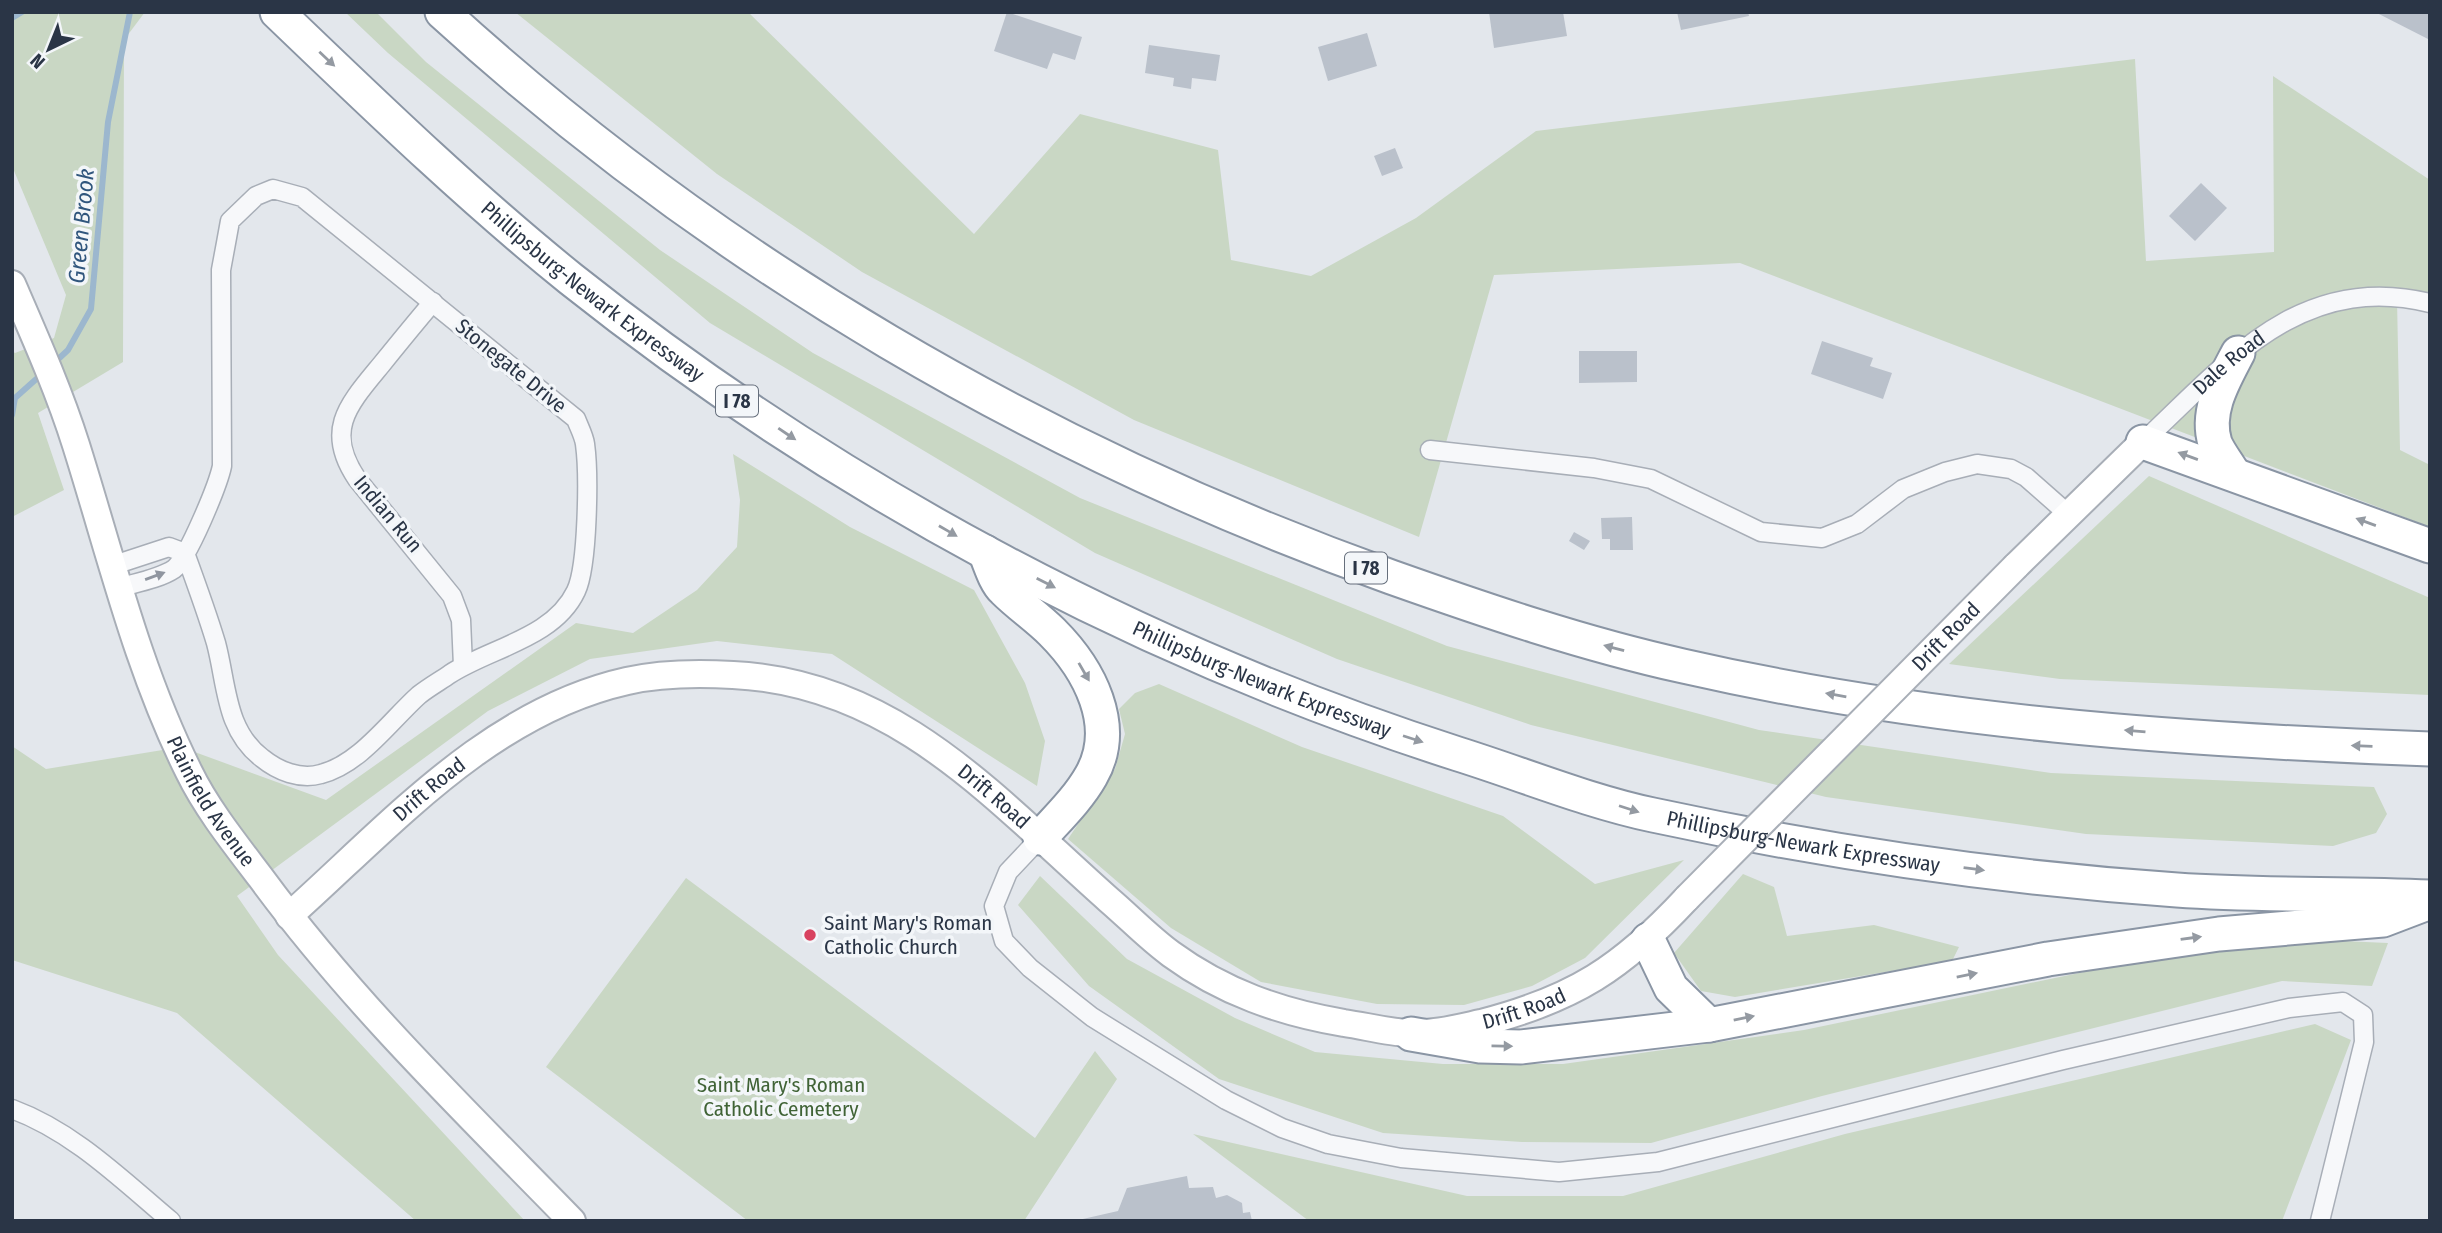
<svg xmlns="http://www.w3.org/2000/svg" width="2442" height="1233" viewBox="0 0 2442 1233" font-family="'Fira Sans Condensed',sans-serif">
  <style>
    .green { fill: #c9d7c4 }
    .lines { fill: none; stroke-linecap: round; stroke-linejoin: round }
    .stream { stroke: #9cb7ce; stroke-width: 6 }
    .building { fill: #bac1cb }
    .minor-casing { stroke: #a8aeb7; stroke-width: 21 }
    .secondary-casing { stroke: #a8aeb7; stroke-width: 30 }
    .motorway-casing { stroke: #8a95a4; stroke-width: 37 }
    .minor { stroke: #f7f8fa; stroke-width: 18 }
    .secondary { stroke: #fff; stroke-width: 26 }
    .motorway { stroke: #fff; stroke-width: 33 }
    .secondary-bridge-casing { stroke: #a8aeb7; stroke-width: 30; stroke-linecap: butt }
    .secondary-bridge { stroke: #fff; stroke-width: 26 }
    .oneway { fill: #949aa2 }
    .oneway2 { fill: #9096a0 }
    .poi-dot { fill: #d8425f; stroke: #f3f6f9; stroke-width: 2.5 }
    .labels { text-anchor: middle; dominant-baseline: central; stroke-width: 7; stroke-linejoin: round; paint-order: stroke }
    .shield { fill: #f3f6f9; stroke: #666f7c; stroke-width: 2 }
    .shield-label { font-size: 19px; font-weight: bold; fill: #2a3546 }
    .street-label { font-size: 21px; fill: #2a3546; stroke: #f3f6f9 }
    .poi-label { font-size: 21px; fill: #2a3546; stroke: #f3f6f9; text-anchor: start }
    .park-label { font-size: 21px; fill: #406336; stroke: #f3f6f9 }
    .water-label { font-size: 23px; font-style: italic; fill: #30567d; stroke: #f3f6f9 }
  </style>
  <rect width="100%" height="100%" fill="#e3e7ec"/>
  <g class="green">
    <path d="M 12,12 L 145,12 L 124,40 L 123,362 L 38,413 L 64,490 L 12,517 L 12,351 L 15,353 L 54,338 L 66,295 L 12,166 Z"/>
    <path d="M 345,12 L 376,12 L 426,62 L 660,250 L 813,353 L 1080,498 L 1447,646 L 1759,730 L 2051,773 L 2374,787 L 2387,814 L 2376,833 L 2333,846 L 2086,834 L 1826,797 L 1531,725 L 1337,659 L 1095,553 L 710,323 L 388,53 Z"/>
    <path d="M 515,12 L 748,12 L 974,234 L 1080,114 L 1218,150 L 1231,260 L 1311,276 L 1416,218 L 1536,131 L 2135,59 L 2146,261 L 2274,252 L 2273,76 L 2430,180 L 2430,299 L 2397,299 L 2400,450 L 2430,465 L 2430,527 L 1740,263 L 1494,275 L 1419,537 L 1134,420 L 862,272 L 717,174 Z"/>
    <path d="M 733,454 L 850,527 L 974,590 L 1025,683 L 1045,741 L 1037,786 L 832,654 L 717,641 L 590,659 L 488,711 L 237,896 L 278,955 L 525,1221 L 416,1221 L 177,1013 L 12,960 L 12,746 L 46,769 L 181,747 L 326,800 L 576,623 L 633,633 L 697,590 L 737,547 L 740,500 Z"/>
    <path d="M 2149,476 L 2430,598 L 2430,695 L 2060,679 L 1949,664 Z"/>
    <path d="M 1159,684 L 1302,747 L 1503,816 L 1595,884 L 1684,860 L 1585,958 L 1532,986 L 1464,1005 L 1377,1004 L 1261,982 L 1171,928 L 1068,839 L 1115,769 L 1125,734 L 1119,709 L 1135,693 Z"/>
    <path d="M 1743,874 L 1774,887 L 1787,936 L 1874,925 L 1959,947 L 1952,961 L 1735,997 L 1701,991 L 1674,953 Z"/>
    <path d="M 1040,876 L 1127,959 L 1235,1018 L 1315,1052 L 1443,1064 L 1563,1064 L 1804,1030 L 2253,937 L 2388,943 L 2372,986 L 2282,981 L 1822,1096 L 1651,1143 L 1522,1142 L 1383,1133 L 1219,1079 L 1089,986 L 1018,905 Z"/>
    <path d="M 686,878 L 1035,1138 L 1095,1051 L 1117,1079 L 1024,1221 L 748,1221 L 546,1067 Z"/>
    <path d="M 2315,1024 L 2351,1040 L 2282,1221 L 1309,1221 L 1193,1134 L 1467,1196 L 1623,1196 L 1845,1134 Z"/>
  </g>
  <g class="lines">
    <g class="stream">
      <path d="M 12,18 L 22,12"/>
      <path d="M 53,364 L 68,350 L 91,309 L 108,122 L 130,12"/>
      <path d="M 12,415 L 15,398 L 43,373"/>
    </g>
  </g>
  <g class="building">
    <path d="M 1007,12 L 1082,37 L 1075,60 L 1053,53 L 1047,69 L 994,51 Z"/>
    <path d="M 1489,12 L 1563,12 L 1567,36 L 1494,48 Z"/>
    <path d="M 1677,12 L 1748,12 L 1749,16 L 1681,30 Z"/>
    <path d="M 2375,12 L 2430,12 L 2430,40 Z"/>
    <path d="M 1367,33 L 1377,66 L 1328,81 L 1318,47 Z"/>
    <path d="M 1149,45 L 1220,55 L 1216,81 L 1192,78 L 1191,89 L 1173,86 L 1174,78 L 1145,73 Z"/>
    <path d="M 1395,148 L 1403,168 L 1382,176 L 1374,156 Z"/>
    <path d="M 2201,183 L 2227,208 L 2195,241 L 2169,216 Z"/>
    <path d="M 1822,341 L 1873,358 L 1870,366 L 1892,373 L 1883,399 L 1811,374 Z"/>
    <path d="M 1579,351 L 1637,351 L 1637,382 L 1579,383 Z"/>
    <path d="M 1632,517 L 1633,550 L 1610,550 L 1610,539 L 1602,539 L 1601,518 Z"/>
    <path d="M 1574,532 L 1590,541 L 1584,550 L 1569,541 Z"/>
    <path d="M 1187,1176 L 1189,1188 L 1213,1187 L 1216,1198 L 1227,1195 L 1242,1203 L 1243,1213 L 1250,1212 L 1252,1221 L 1074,1221 L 1118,1211 L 1127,1188 Z"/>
  </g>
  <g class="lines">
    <defs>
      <g id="minor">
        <path d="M 433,302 C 415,323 398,344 381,365 C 348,405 324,430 357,479 L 452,596 L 461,620 L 463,666"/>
        <path id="s1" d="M 2143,442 C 2227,363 2301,271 2430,303"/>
        <path d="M 1430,450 L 1594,468 L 1651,479 L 1761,532 L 1822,538 L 1857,524 L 1903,489 L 1945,472 L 1977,464 L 2011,469 L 2026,477 L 2068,514"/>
        <path d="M 111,566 L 169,547 L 185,553 C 196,583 207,613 216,643 C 227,684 225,730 262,758 C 278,771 300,780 321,774 C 360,764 390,721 419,695 C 429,687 440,681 450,674 C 490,648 554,638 576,591 C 588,566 589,473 585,444 C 584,436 579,427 576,419 L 302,197 L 273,189 L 256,196 L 230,221 L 226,243 L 221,270 L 222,466 C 218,485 188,558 174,569 C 159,579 135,583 118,588"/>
        <path d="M 1040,838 L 1008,872 L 994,906 L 1004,941 L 1030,968 L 1092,1017 L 1226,1100 L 1282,1128 L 1328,1144 L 1401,1158 L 1559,1172 L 1658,1162 L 2063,1060 L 2289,1008 L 2343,1002 L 2363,1015 L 2364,1042 L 2320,1221"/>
        <path d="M 12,1109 C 74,1132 121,1179 171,1221"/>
      </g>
      <g id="secondary">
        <path id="s2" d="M 12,284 C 35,337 59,391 76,445 C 111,556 137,668 189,772 C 207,809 236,845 261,878 C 353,1003 464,1110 572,1221"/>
        <path d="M 2016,566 L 2143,442"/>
        <path id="s3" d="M 289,916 C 391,825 489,712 627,681 C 662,673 698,673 733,675 C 896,683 995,799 1109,900 C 1130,918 1149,938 1171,954 C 1223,992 1280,1012 1344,1023 C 1365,1026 1387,1032 1408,1033 C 1432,1035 1458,1028 1481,1023 C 1574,999 1622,968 1687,898"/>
      </g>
      <g id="motorway">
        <path id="s4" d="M 277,12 C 373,104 468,196 571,279 C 835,489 1137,651 1458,754 C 1522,774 1587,801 1653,815 C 1825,852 2002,878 2177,890 C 2261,896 2346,893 2430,897"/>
        <path d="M 442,12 C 718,264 1040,451 1391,577 C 1487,611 1584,644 1683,666 C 1928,722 2180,740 2430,749"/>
        <path d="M 2143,442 L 2430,546"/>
        <path d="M 2233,473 C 2228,464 2219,453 2215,443 C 2205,411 2224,380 2238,353"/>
        <path d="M 985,552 C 990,563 995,582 1004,590 C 1019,605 1037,617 1052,632 C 1089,669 1120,726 1091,776 C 1078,799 1057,819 1040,838"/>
        <path d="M 1648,940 L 1671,988 L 1709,1025 L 2048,959 L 2219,934 L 2383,920 L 2425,904"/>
        <path d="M 1411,1034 L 1480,1046 L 1521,1047 L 1709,1025"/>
      </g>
    </defs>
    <use href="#minor" class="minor-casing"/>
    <use href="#secondary" class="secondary-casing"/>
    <use href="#motorway" class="motorway-casing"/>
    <use href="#minor" class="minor"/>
    <use href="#secondary" class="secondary"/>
    <use href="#motorway" class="motorway"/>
    <defs>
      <g id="secondary-bridge">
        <path id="s5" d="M 1687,898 L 2016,566"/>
      </g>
    </defs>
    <use href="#secondary-bridge" class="secondary-bridge-casing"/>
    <use href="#secondary-bridge" class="secondary-bridge"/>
  </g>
  <defs><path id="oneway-solid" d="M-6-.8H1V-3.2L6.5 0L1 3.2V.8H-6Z" transform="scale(1.75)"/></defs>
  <g class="oneway">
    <use href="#oneway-solid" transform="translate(327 59) rotate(43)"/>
    <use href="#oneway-solid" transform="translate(787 434) rotate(34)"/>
    <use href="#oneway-solid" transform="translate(2188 456) rotate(-160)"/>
    <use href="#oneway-solid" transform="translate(2366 522) rotate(-160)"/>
    <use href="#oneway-solid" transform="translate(948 531) rotate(30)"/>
    <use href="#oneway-solid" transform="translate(1046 583) rotate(27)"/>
    <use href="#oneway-solid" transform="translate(1614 648) rotate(-165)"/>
    <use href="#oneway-solid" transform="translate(1084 672) rotate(60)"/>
    <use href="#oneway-solid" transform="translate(1836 695) rotate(-170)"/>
    <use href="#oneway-solid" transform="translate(2135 731) rotate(-175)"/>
    <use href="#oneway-solid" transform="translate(1413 739) rotate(18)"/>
    <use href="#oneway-solid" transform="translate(2362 746) rotate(-178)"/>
    <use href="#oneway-solid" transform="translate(1629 809) rotate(18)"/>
    <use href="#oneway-solid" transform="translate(1974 869) rotate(7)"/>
    <use href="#oneway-solid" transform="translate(2191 938) rotate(-8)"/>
    <use href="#oneway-solid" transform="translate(1967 975) rotate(-11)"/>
    <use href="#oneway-solid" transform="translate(1744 1018) rotate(-11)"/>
    <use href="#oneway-solid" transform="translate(1502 1046) rotate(1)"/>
  </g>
  <use class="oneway2" href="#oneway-solid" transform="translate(155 576) rotate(-20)"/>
  <circle class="poi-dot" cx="810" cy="935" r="7"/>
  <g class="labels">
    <g class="shield">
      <rect x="716" y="385.5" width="42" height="31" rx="5"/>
      <rect x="1345" y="552.5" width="42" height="31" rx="5"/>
    </g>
    <g class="shield-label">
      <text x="737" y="401">I 78</text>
      <text x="1366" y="568">I 78</text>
    </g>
    <g class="street-label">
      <text stroke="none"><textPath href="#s4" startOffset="422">Phillipsburg-Newark Expressway</textPath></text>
      <text stroke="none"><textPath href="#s1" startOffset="117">Dale Road</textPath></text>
      <text transform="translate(511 366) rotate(39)">Stonegate Drive</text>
      <text transform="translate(388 514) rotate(50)">Indian Run</text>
      <text stroke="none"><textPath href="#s5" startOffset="368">Drift Road</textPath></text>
      <text stroke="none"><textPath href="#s4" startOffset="1199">Phillipsburg-Newark Expressway</textPath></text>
      <text stroke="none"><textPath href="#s3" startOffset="189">Drift Road</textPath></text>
      <text stroke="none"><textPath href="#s3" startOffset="817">Drift Road</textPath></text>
      <text stroke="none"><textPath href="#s2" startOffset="556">Plainfield Avenue</textPath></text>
      <text stroke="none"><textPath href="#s4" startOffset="1766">Phillipsburg-Newark Expressway</textPath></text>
      <text stroke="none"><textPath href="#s3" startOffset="1426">Drift Road</textPath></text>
    </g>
    <g class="poi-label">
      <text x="824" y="923">Saint Mary's Roman<tspan x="824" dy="24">Catholic Church</tspan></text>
    </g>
    <g class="park-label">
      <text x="781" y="1085">Saint Mary's Roman<tspan x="781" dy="24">Catholic Cemetery</tspan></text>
    </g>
    <g class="water-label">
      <text transform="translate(81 226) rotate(-85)">Green Brook</text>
    </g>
  </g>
  <rect width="2442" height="1233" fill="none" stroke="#2a3546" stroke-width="28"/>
  <g transform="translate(49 49) rotate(223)" stroke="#f3f6f9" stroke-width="5" paint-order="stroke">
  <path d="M0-5L12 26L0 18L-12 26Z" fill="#2a3546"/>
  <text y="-10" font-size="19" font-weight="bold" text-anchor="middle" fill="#2a3546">N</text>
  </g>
</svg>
